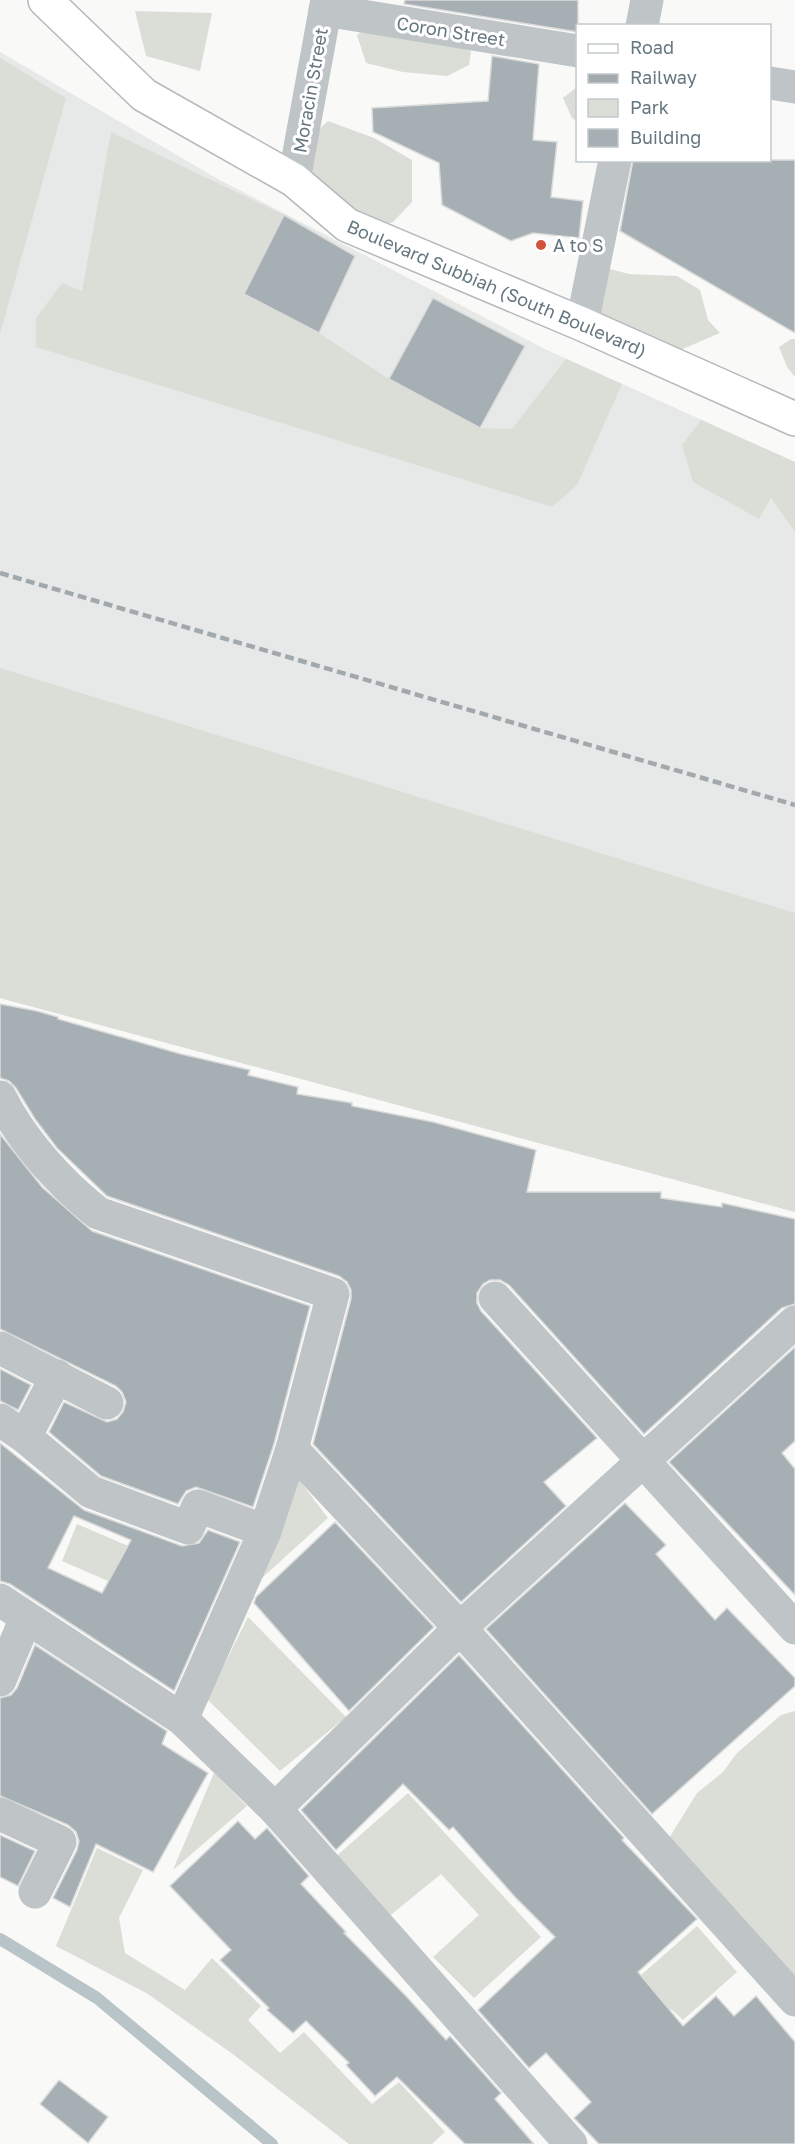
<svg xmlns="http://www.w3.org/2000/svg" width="795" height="2144" viewBox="0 0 795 2144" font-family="'Golos Text',sans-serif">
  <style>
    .built { fill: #e7e9e8 }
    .green { fill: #daded7 }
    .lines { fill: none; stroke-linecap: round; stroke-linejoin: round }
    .stream { stroke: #b8c4c7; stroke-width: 12 }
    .building { fill: #a6afb4; stroke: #dbdbda; stroke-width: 1.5; fill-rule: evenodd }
    .major-casing { stroke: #b3b9bc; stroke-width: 36 }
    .minor { stroke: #bfc4c7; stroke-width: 33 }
    .major { stroke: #fff; stroke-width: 33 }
    .rail { stroke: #a1a9ad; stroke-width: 4.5; stroke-dasharray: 9 4.5; stroke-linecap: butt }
    .poi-dot { fill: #d3543e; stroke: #fff; stroke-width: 2 }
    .labels { text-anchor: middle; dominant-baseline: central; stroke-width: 6; stroke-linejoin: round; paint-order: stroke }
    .street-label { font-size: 18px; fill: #667780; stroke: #fff }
    .poi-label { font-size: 18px; fill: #667780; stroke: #fff; text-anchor: start }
  </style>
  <rect width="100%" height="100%" fill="#f9f9f8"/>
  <path class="built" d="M 0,52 L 218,179 L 545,349 L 795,462 L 795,1212 L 0,998 Z"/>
  <g class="green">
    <path d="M 135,11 L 212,13 L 200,71 L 146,56 Z"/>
    <path d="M 372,24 L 415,33 L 471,51 L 469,65 L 447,76 L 403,72 L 366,63 L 357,35 Z"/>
    <path d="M 0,58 L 66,98 L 0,334 Z"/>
    <path d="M 577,87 L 577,121 L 572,118 L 563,98 Z"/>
    <path d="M 328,121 L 374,138 L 412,160 L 412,202 L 392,223 L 347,225 L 297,185 L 305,143 Z"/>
    <path d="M 111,132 L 284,215 L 245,294 L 319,333 L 389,379 L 480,428 L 512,429 L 566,359 L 622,384 L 577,485 L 552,507 L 36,347 L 36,318 L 62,283 L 82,291 Z"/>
    <path d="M 602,267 L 629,274 L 677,276 L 700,290 L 708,320 L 720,333 L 666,356 L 592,333 Z"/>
    <path d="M 791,339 L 795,339 L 795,377 L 787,367 L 779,347 Z"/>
    <path d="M 701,420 L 795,462 L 795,532 L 771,498 L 759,519 L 693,482 L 682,445 Z"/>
    <path d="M 0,668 L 795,913 L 795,1212 L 0,998 Z"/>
    <path d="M 294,1473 L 328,1518 L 252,1587 Z"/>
    <path d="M 77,1524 L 184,1570 L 168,1607 L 62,1561 Z"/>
    <path d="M 248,1617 L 346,1717 L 280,1771 L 207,1699 Z"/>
    <path d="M 795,1711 L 795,1988 L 669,1838 L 697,1793 L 723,1772 L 737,1753 L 781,1715 Z"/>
    <path d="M 214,1773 L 247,1806 L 173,1870 Z"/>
    <path d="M 408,1793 L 541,1937 L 474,1998 L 433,1957 L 479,1915 L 441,1874 L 387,1918 L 332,1860 Z"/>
    <path d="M 97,1848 L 143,1870 L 119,1918 L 125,1953 L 185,1990 L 212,1958 L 261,2006 L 248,2020 L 280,2053 L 304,2032 L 372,2104 L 399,2082 L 445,2132 L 432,2144 L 349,2144 L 234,2055 L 148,1994 L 56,1946 Z"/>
    <path d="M 697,1926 L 737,1972 L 683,2020 L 671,2009 L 638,2038 L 607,2005 Z"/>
  </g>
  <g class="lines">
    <path class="stream" d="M 0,1939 L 97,1998 L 272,2144"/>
  </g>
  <g class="building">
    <path d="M 405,0 L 578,0 L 578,32 L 404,4 Z"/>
    <path d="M 492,56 L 539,64 L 533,140 L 557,142 L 551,197 L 583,201 L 579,238 L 533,233 L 511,241 L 442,205 L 439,163 L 373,132 L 372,108 L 488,101 Z"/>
    <path d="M 633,160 L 795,160 L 795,333 L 620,231 Z"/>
    <path d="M 284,215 L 355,256 L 319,333 L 244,294 Z"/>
    <path d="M 433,298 L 525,346 L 480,428 L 389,379 Z"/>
    <path d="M 0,1004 L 37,1011 L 58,1017 L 58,1019 L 181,1054 L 250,1070 L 248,1075 L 298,1087 L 297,1094 L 352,1103 L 352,1106 L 433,1122 L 536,1150 L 527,1192 L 661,1192 L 661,1198 L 722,1207 L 722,1203 L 795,1219 L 795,1304 L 782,1308 L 644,1434 L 509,1285 L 500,1280 L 490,1280 L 483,1284 L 477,1293 L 477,1303 L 481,1311 L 597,1438 L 544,1482 L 566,1506 L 461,1602 L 313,1444 L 351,1299 L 351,1290 L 347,1282 L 339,1276 L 107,1196 L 57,1148 L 35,1119 L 16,1088 L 9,1081 L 0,1078 Z"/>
    <path d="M 0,1134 L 42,1187 L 92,1231 L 310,1306 L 274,1444 L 253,1507 L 196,1487 L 186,1491 L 178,1504 L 101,1476 L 49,1432 L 64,1402 L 107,1422 L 117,1419 L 123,1412 L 126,1402 L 122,1392 L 116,1386 L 0,1329 Z"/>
    <path d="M 795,1347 L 795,1441 L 782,1453 L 795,1469 L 795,1595 L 669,1462 Z"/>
    <path d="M 0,1369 L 31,1385 L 18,1410 L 0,1401 Z"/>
    <path d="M 0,1443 L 84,1510 L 182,1546 L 199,1543 L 208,1530 L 240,1542 L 174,1691 L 10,1584 L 0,1581 ZM 74,1516 L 131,1540 L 102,1593 L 48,1568 Z"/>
    <path d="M 625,1503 L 666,1545 L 656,1554 L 715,1620 L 727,1608 L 795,1678 L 795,1686 L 652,1814 L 486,1629 Z"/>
    <path d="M 335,1522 L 434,1627 L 349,1711 L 254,1603 L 256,1597 Z"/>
    <path d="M 35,1645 L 167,1731 L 162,1744 L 208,1773 L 153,1872 L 96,1844 L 70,1907 L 53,1898 L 77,1850 L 79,1841 L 76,1832 L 68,1825 L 0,1796 L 0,1698 L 11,1695 L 17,1688 Z"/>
    <path d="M 459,1655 L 624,1838 L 622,1840 L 697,1919 L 638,1972 L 683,2026 L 716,1996 L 734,2016 L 756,1996 L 795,2042 L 795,2144 L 599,2144 L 574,2118 L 591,2102 L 546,2053 L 529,2068 L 478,2010 L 555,1937 L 515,1897 L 453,1827 L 449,1830 L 403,1784 L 336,1850 L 301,1810 Z"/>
    <path d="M 238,1821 L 255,1839 L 267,1828 L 309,1876 L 301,1884 L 346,1932 L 344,1933 L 406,1996 L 446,2040 L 450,2036 L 501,2093 L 495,2099 L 534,2144 L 465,2144 L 397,2077 L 375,2096 L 346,2065 L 349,2063 L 306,2021 L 293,2033 L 267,2010 L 269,2008 L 220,1960 L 231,1950 L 170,1886 Z"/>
    <path d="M 0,1835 L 35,1851 L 18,1886 L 0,1877 Z"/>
    <path d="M 59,2080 L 108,2117 L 88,2143 L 40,2104 Z"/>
  </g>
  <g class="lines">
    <defs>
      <path id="major" d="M 45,0 L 144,95 L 294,180 L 347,225 L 582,324 L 795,419"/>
    </defs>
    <use href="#major" class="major-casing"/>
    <g class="minor">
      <path d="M 325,10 L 578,51"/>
      <path d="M 642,26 L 647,0"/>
      <path d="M 770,83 L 795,87"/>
      <path d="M 294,180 L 327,0"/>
      <path d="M 582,324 L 615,160"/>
      <path d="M 0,1097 C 22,1141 59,1182 98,1213 L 333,1294 L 292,1449 L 265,1531 L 182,1719"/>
      <path d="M 495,1298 L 795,1628"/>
      <path d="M 0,1348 L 107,1403"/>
      <path d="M 0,1420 L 25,1437 L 91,1492 L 188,1528 L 198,1506 L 265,1531"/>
      <path d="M 25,1437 L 57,1376"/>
      <path d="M 292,1449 L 460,1628 L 795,2000"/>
      <path d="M 0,1600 L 182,1719 L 275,1809 L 571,2144"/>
      <path d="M 0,1680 L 26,1618"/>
      <path d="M 275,1809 L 460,1628 L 795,1322"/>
      <path d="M 0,1814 L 60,1842 L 35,1892"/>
    </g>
    <use href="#major" class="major"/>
    <path class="rail" d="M 0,573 L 795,805"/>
  </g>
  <circle class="poi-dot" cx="541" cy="245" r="6"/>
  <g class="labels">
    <g class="street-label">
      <text transform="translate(451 31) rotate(9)">Coron Street</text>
      <text transform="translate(310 90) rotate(-80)">Moracin Street</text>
      <text transform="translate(497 288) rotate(23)">Boulevard Subbiah (South Boulevard)</text>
    </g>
    <g class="poi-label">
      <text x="553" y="245">A to S</text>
    </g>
  </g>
  <rect x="576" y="24" width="195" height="138" fill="#ffffff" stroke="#c2c9cc" stroke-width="1.5"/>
  <rect x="588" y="44" width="30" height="9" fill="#ffffff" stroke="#c2c9cc" stroke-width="1.5"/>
  <text x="630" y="54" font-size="18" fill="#667780">Road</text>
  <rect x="588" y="74" width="30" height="9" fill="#a1a9ad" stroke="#c2c9cc" stroke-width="1.5"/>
  <text x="630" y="84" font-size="18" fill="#667780">Railway</text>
  <rect x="588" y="99" width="30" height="18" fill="#daded7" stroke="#c2c9cc" stroke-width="1.5"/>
  <text x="630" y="114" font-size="18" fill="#667780">Park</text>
  <rect x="588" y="129" width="30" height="18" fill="#a6afb4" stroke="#c2c9cc" stroke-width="1.5"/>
  <text x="630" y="144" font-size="18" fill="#667780">Building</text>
</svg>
